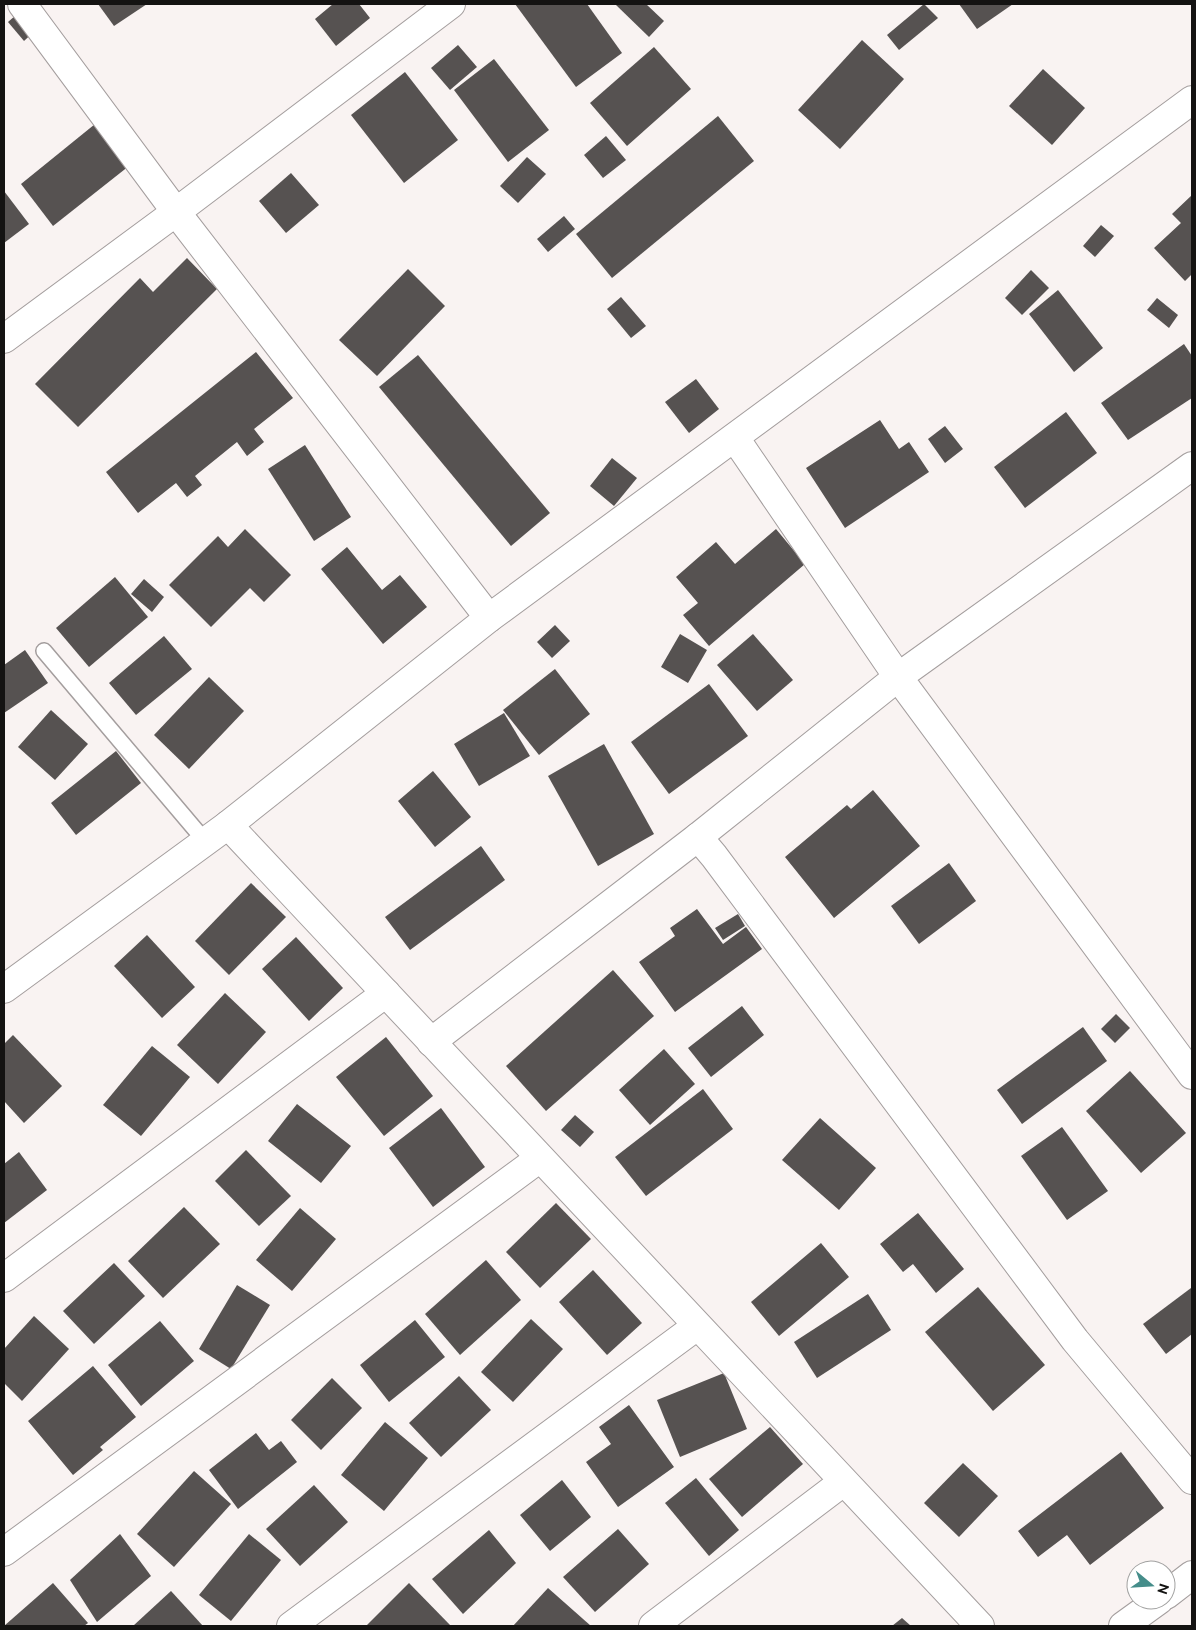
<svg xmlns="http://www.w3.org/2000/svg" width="1196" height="1630" viewBox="0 0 1196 1630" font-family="Ubuntu,sans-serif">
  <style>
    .building { fill: #565251 }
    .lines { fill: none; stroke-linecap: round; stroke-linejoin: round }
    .service-casing { stroke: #a49e9e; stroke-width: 18 }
    .minor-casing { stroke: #a49e9e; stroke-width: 30 }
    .service { stroke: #fff; stroke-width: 15 }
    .minor { stroke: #fff; stroke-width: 28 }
  </style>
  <rect width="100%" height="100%" fill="#f9f3f2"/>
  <g class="building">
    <path d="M 98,4 L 147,4 L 114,26 Z"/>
    <path d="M 333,4 L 359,4 L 370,18 L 336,46 L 315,19 Z"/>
    <path d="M 515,4 L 587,4 L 622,53 L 576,87 Z"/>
    <path d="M 615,4 L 646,4 L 664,21 L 649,37 Z"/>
    <path d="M 924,4 L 938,18 L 899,50 L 887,35 Z"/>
    <path d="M 959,4 L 1013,4 L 977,29 Z"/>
    <path d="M 23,9 L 39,27 L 24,41 L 8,22 Z"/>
    <path d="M 862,40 L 904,79 L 840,149 L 798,110 Z"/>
    <path d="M 458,45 L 477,67 L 450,90 L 431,68 Z"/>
    <path d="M 654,47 L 691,89 L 627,146 L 590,103 Z"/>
    <path d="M 494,59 L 549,130 L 508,162 L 454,90 Z"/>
    <path d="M 1043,69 L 1085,108 L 1052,145 L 1009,106 Z"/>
    <path d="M 405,72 L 458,140 L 404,183 L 351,115 Z"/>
    <path d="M 718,116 L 754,161 L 612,278 L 576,234 Z"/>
    <path d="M 100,120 L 134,162 L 53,226 L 21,184 Z"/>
    <path d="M 606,136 L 626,160 L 603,178 L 584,155 Z"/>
    <path d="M 527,157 L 546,174 L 518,203 L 500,186 Z"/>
    <path d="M 291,173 L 319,205 L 286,233 L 259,201 Z"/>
    <path d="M 4,191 L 29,224 L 4,243 Z"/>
    <path d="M 1192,195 L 1192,274 L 1185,281 L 1154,248 L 1181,223 L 1172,214 Z"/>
    <path d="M 564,216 L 575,229 L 548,252 L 537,239 Z"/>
    <path d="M 1101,225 L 1114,236 L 1095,257 L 1083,246 Z"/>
    <path d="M 187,258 L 217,289 L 78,427 L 35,384 L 140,278 L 153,292 Z"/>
    <path d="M 408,269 L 445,306 L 377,376 L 339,340 Z"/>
    <path d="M 1031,270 L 1049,288 L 1022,315 L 1005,298 Z"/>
    <path d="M 1058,290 L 1103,348 L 1074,372 L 1029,314 Z"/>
    <path d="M 621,297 L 646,326 L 631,338 L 607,309 Z"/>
    <path d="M 1157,298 L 1178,315 L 1169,328 L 1147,310 Z"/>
    <path d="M 1184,344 L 1192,356 L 1192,398 L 1128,440 L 1101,403 Z"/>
    <path d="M 256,352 L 293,398 L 254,429 L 264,442 L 247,456 L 237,442 L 195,476 L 202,485 L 187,497 L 176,483 L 138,513 L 106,472 Z"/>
    <path d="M 418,355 L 550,513 L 511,546 L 379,387 Z"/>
    <path d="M 696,379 L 719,409 L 689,433 L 665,402 Z"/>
    <path d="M 1066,412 L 1097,453 L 1025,508 L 994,467 Z"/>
    <path d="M 880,420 L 899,449 L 909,442 L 929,472 L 845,528 L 806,468 Z"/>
    <path d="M 945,426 L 963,449 L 945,463 L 928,439 Z"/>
    <path d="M 305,445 L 351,517 L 314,541 L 268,469 Z"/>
    <path d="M 612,458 L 637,478 L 614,506 L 590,486 Z"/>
    <path d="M 245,529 L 291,575 L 264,602 L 250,588 L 211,627 L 169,585 L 218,536 L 228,547 Z"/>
    <path d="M 776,529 L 805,564 L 709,646 L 683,615 L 698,603 L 676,577 L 716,542 L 735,564 Z"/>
    <path d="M 347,547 L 382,590 L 400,575 L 427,607 L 383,644 L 321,569 Z"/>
    <path d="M 115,577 L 148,617 L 89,667 L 56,628 Z"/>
    <path d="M 144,579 L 164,597 L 152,612 L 131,594 Z"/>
    <path d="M 555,625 L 570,641 L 552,658 L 537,642 Z"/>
    <path d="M 680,634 L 707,650 L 688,683 L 661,667 Z"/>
    <path d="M 753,634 L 793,680 L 757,711 L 717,665 Z"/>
    <path d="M 164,636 L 192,669 L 136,715 L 109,683 Z"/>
    <path d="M 25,650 L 48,683 L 4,713 L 4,665 Z"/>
    <path d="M 555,669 L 590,714 L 539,755 L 503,710 Z"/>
    <path d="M 209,677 L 244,711 L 189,769 L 154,735 Z"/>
    <path d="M 709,684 L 748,736 L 669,794 L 631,742 Z"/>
    <path d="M 51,710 L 88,744 L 55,780 L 18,747 Z"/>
    <path d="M 504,713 L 530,756 L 479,786 L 454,744 Z"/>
    <path d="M 604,744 L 654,834 L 598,866 L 548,776 Z"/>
    <path d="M 116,751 L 141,783 L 76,835 L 51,803 Z"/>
    <path d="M 433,771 L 471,817 L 435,847 L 398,801 Z"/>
    <path d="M 873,790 L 920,846 L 834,918 L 785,857 L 847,805 L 851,809 Z"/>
    <path d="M 481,846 L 505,880 L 410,950 L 385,917 Z"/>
    <path d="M 949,863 L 976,901 L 919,944 L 891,906 Z"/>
    <path d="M 251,883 L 286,917 L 229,975 L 195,941 Z"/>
    <path d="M 697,909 L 723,944 L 746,927 L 762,949 L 675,1012 L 639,962 L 675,936 L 670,928 Z"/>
    <path d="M 738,914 L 745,926 L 723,940 L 715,928 Z"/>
    <path d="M 147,935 L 195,987 L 162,1018 L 114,966 Z"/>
    <path d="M 296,937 L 343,988 L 309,1021 L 262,969 Z"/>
    <path d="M 613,970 L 654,1016 L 546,1111 L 506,1066 Z"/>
    <path d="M 225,993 L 266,1032 L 218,1084 L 177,1045 Z"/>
    <path d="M 742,1006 L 764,1035 L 711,1077 L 688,1048 Z"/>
    <path d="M 1116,1014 L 1130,1028 L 1115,1043 L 1101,1029 Z"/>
    <path d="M 1083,1027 L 1107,1061 L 1022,1124 L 997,1090 Z"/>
    <path d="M 13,1035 L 62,1086 L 24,1123 L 4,1101 L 4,1044 Z"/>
    <path d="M 386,1037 L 433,1096 L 384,1136 L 336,1077 Z"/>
    <path d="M 152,1046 L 190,1077 L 141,1136 L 103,1105 Z"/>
    <path d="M 664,1049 L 695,1084 L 650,1125 L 619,1090 Z"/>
    <path d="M 1130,1071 L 1186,1133 L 1141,1173 L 1086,1111 Z"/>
    <path d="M 703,1089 L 733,1129 L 646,1196 L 615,1157 Z"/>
    <path d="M 297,1104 L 351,1146 L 321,1183 L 268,1141 Z"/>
    <path d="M 441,1108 L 485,1167 L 433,1207 L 389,1148 Z"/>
    <path d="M 575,1115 L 594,1132 L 580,1147 L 561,1130 Z"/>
    <path d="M 820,1118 L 876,1168 L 839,1210 L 782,1160 Z"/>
    <path d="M 1062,1127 L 1108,1191 L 1067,1220 L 1021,1156 Z"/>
    <path d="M 246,1150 L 291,1196 L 259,1226 L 215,1181 Z"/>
    <path d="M 19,1152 L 47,1190 L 4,1223 L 4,1164 Z"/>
    <path d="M 556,1203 L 591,1239 L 540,1288 L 506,1252 Z"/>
    <path d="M 184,1207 L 220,1244 L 163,1298 L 128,1261 Z"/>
    <path d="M 300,1208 L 336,1239 L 292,1291 L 256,1260 Z"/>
    <path d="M 918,1213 L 964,1269 L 936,1293 L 913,1264 L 903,1272 L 880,1244 Z"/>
    <path d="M 821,1243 L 849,1277 L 779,1336 L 751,1302 Z"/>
    <path d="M 486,1260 L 521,1300 L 460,1355 L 425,1314 Z"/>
    <path d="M 114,1263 L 145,1296 L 94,1344 L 63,1311 Z"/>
    <path d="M 593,1270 L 642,1323 L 607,1355 L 559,1302 Z"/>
    <path d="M 237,1285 L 270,1305 L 231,1369 L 199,1349 Z"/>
    <path d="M 978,1287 L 1045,1365 L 993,1411 L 925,1332 Z"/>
    <path d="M 1191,1288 L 1192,1334 L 1166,1354 L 1143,1324 Z"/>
    <path d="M 868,1294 L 891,1330 L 817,1378 L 794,1342 Z"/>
    <path d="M 34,1316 L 69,1349 L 22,1401 L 4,1383 L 4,1349 Z"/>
    <path d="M 531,1319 L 563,1349 L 513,1402 L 481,1372 Z"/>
    <path d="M 415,1320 L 445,1357 L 389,1402 L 360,1365 Z"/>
    <path d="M 160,1321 L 194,1361 L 141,1406 L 108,1365 Z"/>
    <path d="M 93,1366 L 136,1417 L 100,1447 L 103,1450 L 73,1475 L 28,1421 Z"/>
    <path d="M 724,1373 L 747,1429 L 680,1457 L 657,1400 Z"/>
    <path d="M 459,1376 L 491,1410 L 441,1457 L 409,1423 Z"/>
    <path d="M 332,1378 L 362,1408 L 321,1450 L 291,1420 Z"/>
    <path d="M 629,1405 L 674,1467 L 618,1507 L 586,1462 L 611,1444 L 599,1427 Z"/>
    <path d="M 385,1422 L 428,1458 L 384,1511 L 341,1475 Z"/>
    <path d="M 770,1427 L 803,1464 L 742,1517 L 709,1479 Z"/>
    <path d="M 256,1433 L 269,1450 L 281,1441 L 297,1462 L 238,1509 L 209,1470 Z"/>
    <path d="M 1121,1452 L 1164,1508 L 1090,1565 L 1067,1535 L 1038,1557 L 1018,1531 Z"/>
    <path d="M 963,1463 L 998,1496 L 959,1537 L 924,1503 Z"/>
    <path d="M 194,1471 L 231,1504 L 174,1567 L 137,1534 Z"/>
    <path d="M 696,1478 L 739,1530 L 709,1556 L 665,1503 Z"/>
    <path d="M 562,1480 L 591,1517 L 550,1551 L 520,1515 Z"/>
    <path d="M 314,1485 L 348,1522 L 300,1566 L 266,1529 Z"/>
    <path d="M 618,1529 L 649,1564 L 595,1612 L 563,1577 Z"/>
    <path d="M 489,1530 L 516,1563 L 463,1614 L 432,1579 Z"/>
    <path d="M 120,1534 L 151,1576 L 97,1622 L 70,1580 Z"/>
    <path d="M 249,1534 L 281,1560 L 231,1621 L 199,1595 Z"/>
    <path d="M 53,1583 L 88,1623 L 84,1626 L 4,1626 Z"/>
    <path d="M 409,1583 L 451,1626 L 366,1626 Z"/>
    <path d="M 548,1588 L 591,1626 L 513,1626 Z"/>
    <path d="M 171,1591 L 203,1626 L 133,1626 Z"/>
    <path d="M 902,1618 L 911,1626 L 892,1626 Z"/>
  </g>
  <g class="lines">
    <defs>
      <path id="service" d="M 44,651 L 205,841"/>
      <g id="minor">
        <path d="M 22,4 L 176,212 L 489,618"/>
        <path d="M 4,339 L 176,212 L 451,4"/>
        <path d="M 1192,466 L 898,677 L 1192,1075"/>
        <path d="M 228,825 L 980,1626"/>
        <path d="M 698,837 L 714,856 L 1075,1340 L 1192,1480"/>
        <path d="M 4,989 L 228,825 L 489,618 L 1192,100"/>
        <path d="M 431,1042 L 698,837 L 898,677 L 735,438"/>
        <path d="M 4,1278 L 386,993"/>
        <path d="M 4,1552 L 540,1158"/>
        <path d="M 1166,1595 L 1192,1575"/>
        <path d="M 291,1626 L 697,1326"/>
        <path d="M 653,1626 L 843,1482"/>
        <path d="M 1123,1626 L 1159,1600"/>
      </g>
    </defs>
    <use href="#service" class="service-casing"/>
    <use href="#minor" class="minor-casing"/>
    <use href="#service" class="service"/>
    <use href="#minor" class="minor"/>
  </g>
  <rect width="1196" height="1630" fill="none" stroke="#141312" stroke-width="10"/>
  <g transform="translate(1151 1585) rotate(108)"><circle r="24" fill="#ffffff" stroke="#a1a1a0"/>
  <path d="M0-4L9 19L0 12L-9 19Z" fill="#458d8a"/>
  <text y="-8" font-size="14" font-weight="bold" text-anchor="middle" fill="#141312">N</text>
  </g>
</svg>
